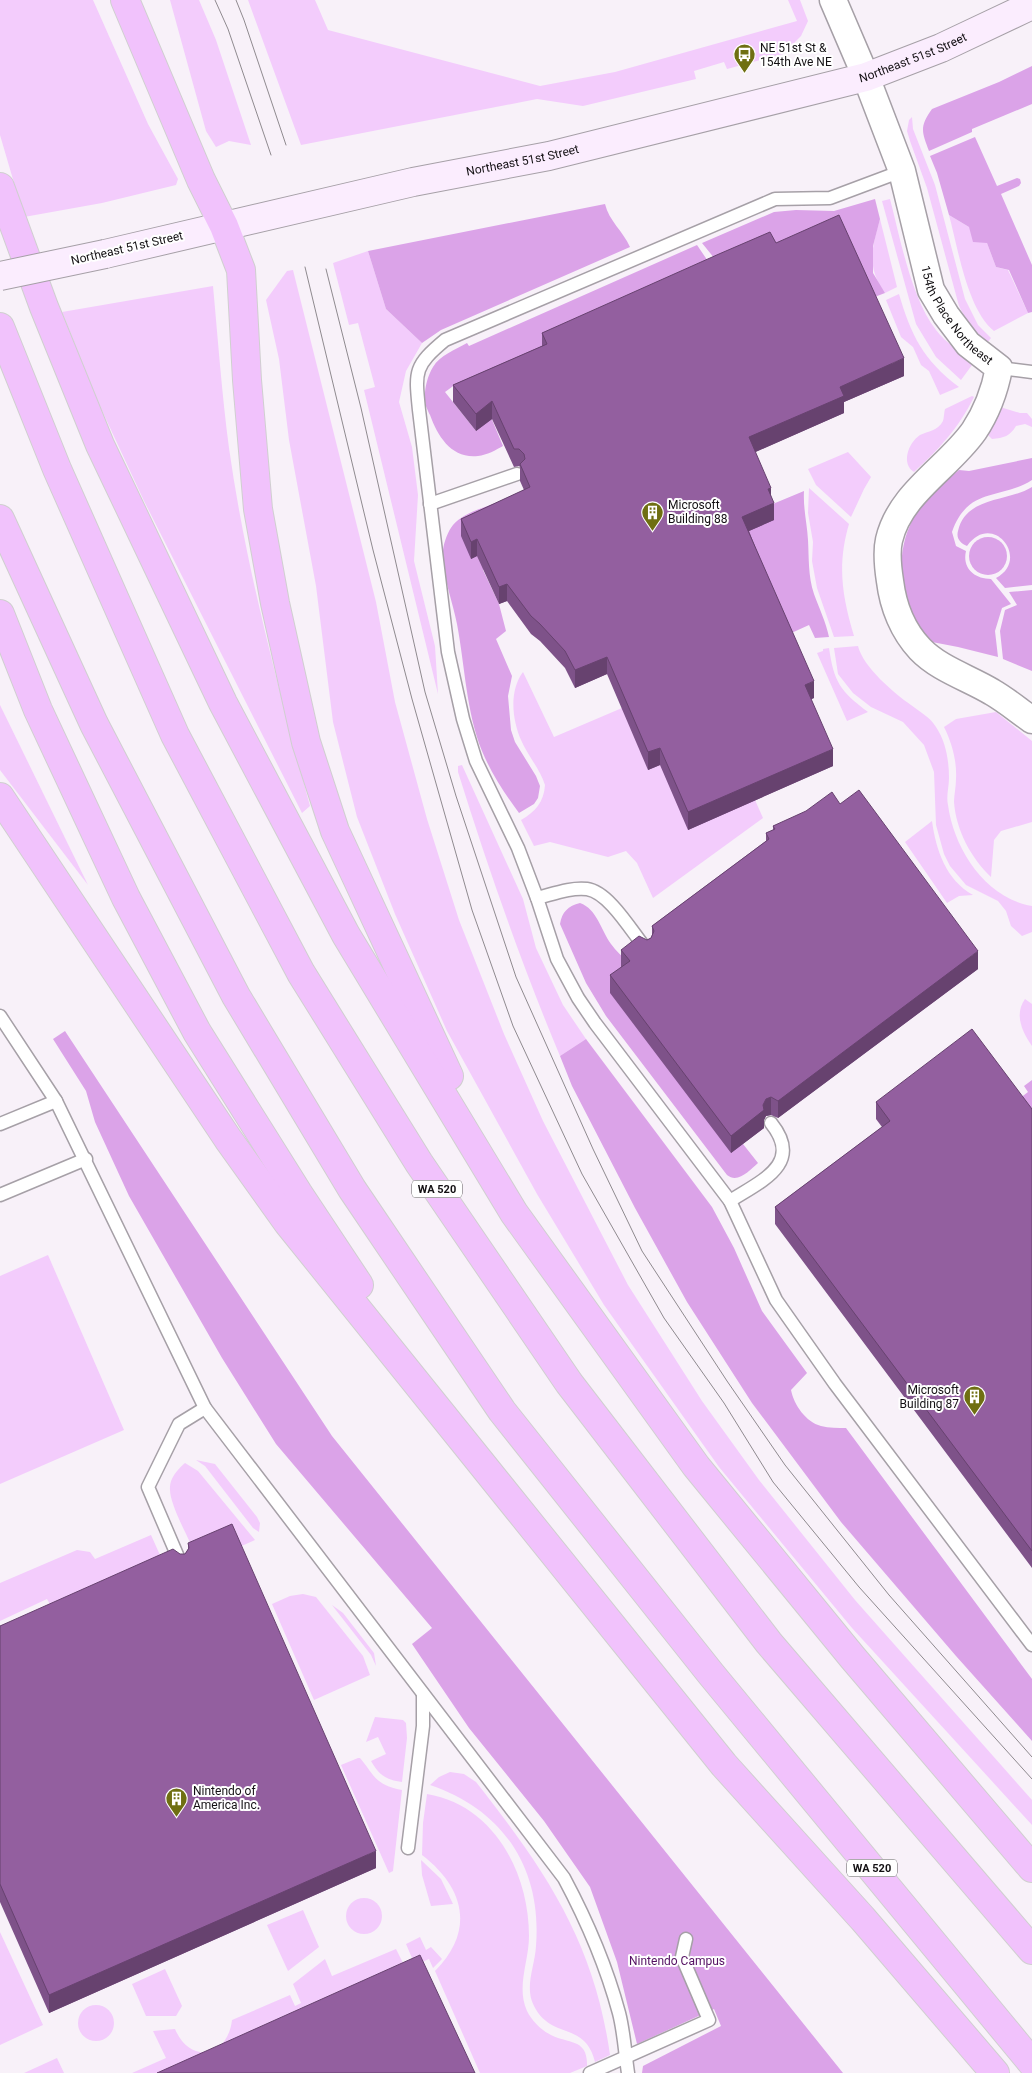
<svg xmlns="http://www.w3.org/2000/svg" width="1032" height="2073" viewBox="0 0 1032 2073" font-family="Roboto,sans-serif">
  <style>
    .green { fill: #f3ccfc }
    .forest { fill: #dba3e8; fill-rule: evenodd }
    .lines { fill: none; stroke-linecap: round; stroke-linejoin: round }
    .lane-casing { stroke: #a6a0a7; stroke-width: 15 }
    .street-casing { stroke: #a6a0a7; stroke-width: 29 }
    .secondary-casing { stroke: #a6a0a7; stroke-width: 30 }
    .highway-casing { stroke: #d0cfd0; stroke-width: 30 }
    .lane { stroke: #fff; stroke-width: 12 }
    .street { stroke: #fff; stroke-width: 26 }
    .secondary { stroke: #fbedfe; stroke-width: 28 }
    .highway { stroke: #f1c2fc; stroke-width: 28 }
    .tram { stroke: #8f8a8f; stroke-width: 1 }
    .secondary-bridge-casing { stroke: #a6a0a7; stroke-width: 30; stroke-linecap: butt }
    .secondary-bridge { stroke: #fbedfe; stroke-width: 28 }
    .wall { fill: #7e5289 }
    .shaded-wall { fill: #67426f }
    .building { fill: #935f9f; stroke: #67426f }
    .labels { text-anchor: middle; dominant-baseline: central; stroke-width: 4; stroke-linejoin: round; paint-order: stroke }
    .shield { fill: #fff; stroke: #5a585a; stroke-width: 1 }
    .shield-label { font-size: 11px; font-weight: bold; fill: #131013 }
    .poi-label { font-size: 12px; fill: #131013; stroke: #fff; text-anchor: start }
    .street-label { font-size: 12px; fill: #131013; stroke: #fff }
    .park-label { font-size: 12px; fill: #541062; stroke: #fff }
  </style>
  <rect width="100%" height="100%" fill="#f8f1f9"/>
  <g class="green">
    <path d="M 0,0 L 93,0 L 148,124 L 178,179 L 176,185 L 102,203 L 24,217 L 0,135 Z"/>
    <path d="M 170,0 L 199,0 L 216,40 L 251,145 L 229,141 L 216,147 L 206,131 Z"/>
    <path d="M 248,0 L 315,0 L 328,30 L 540,86 L 615,72 L 797,21 L 788,0 L 800,0 L 808,21 L 801,36 L 783,54 L 727,69 L 724,62 L 694,71 L 696,79 L 583,106 L 537,99 L 301,145 Z"/>
    <path d="M 912,117 L 913,129 L 935,185 L 965,299 L 978,325 L 991,338 L 986,344 C 974,333 966,320 959,306 L 927,188 L 910,141 L 907,131 L 909,120 Z"/>
    <path d="M 890,199 C 900,237 911,298 936,330 C 946,343 961,352 972,365 L 961,380 L 936,357 L 916,324 L 882,201 Z"/>
    <path d="M 949,215 L 969,227 L 987,243 L 996,267 L 1008,270 L 1028,313 L 994,331 C 967,309 958,248 949,215 Z"/>
    <path d="M 880,219 L 897,287 L 885,293 C 866,267 872,248 880,219 Z"/>
    <path d="M 368,251 L 386,309 L 422,343 L 406,371 L 399,402 L 412,447 L 418,495 L 414,561 L 435,646 L 438,694 L 364,390 L 375,387 L 358,323 L 349,325 L 333,263 Z"/>
    <path d="M 293,270 L 376,602 L 395,702 L 427,819 L 459,920 L 504,1034 L 543,1121 L 628,1285 L 702,1401 L 759,1480 L 855,1600 L 1032,1800 L 1032,1825 L 852,1628 L 719,1467 L 604,1305 L 537,1194 L 447,1031 L 395,914 L 357,817 L 333,722 L 316,586 L 289,440 L 279,359 L 266,300 L 287,271 Z"/>
    <path d="M 213,286 C 218,340 222,395 229,448 C 246,569 279,689 310,806 L 302,813 L 144,501 L 98,402 L 62,312 Z"/>
    <path d="M 899,294 C 911,335 923,360 959,387 L 940,395 L 929,371 L 921,365 L 913,347 L 901,337 L 886,300 Z"/>
    <path d="M 972,396 L 974,397 C 958,429 940,448 914,472 C 901,464 908,443 920,435 C 928,431 938,431 943,421 C 944,418 944,412 945,409 Z"/>
    <path d="M 1000,407 L 1020,413 L 1027,413 L 1032,419 L 1032,427 L 1025,424 L 1016,426 C 1010,436 1004,438 992,439 L 987,434 Z"/>
    <path d="M 848,452 L 871,477 L 864,489 L 851,517 L 816,485 L 808,469 Z"/>
    <path d="M 809,488 L 849,524 C 837,565 842,596 854,636 L 834,637 L 817,588 L 812,561 L 813,542 L 808,513 Z"/>
    <path d="M 858,646 C 863,667 894,693 911,705 C 920,712 930,717 936,727 C 946,742 949,761 949,778 C 949,787 946,796 948,805 C 954,849 985,898 1032,906 L 1032,932 L 1022,936 L 1011,926 L 1006,911 L 998,901 L 966,885 L 950,866 L 944,854 L 936,825 L 934,772 L 924,745 L 903,722 L 871,707 L 853,693 L 838,674 L 834,648 Z"/>
    <path d="M 829,648 C 834,682 840,691 868,712 L 847,721 L 817,653 L 823,651 L 823,649 Z"/>
    <path d="M 523,672 L 554,737 L 622,708 L 648,769 L 660,765 L 755,800 L 763,818 L 653,898 L 637,863 L 626,851 L 608,857 L 550,842 L 534,846 L 521,820 C 535,812 544,802 545,785 C 540,769 528,756 521,740 C 512,719 509,691 523,672 Z"/>
    <path d="M 0,705 L 88,885 L 0,770 Z"/>
    <path d="M 996,712 L 1032,741 L 1032,822 L 1001,831 L 994,840 L 991,877 C 971,858 956,830 954,802 C 954,795 956,787 956,779 C 957,761 952,743 944,727 L 956,719 Z"/>
    <path d="M 462,765 L 523,899 L 536,948 L 563,1005 L 586,1039 L 560,1056 C 521,963 488,868 458,772 L 458,766 Z"/>
    <path d="M 932,821 C 936,850 946,880 973,895 L 959,896 L 947,903 L 905,842 Z"/>
    <path d="M 1025,999 L 1032,1004 L 1032,1046 C 1022,1032 1014,1014 1025,999 Z"/>
    <path d="M 48,1255 L 124,1430 L 0,1484 L 0,1276 Z"/>
    <path d="M 196,1460 L 215,1464 L 257,1517 L 260,1523 L 259,1532 L 253,1528 L 205,1466 Z"/>
    <path d="M 185,1463 L 198,1471 L 255,1540 L 235,1549 L 197,1557 C 190,1541 170,1505 170,1490 C 169,1479 177,1470 185,1463 Z"/>
    <path d="M 151,1535 L 164,1564 L 55,1613 L 47,1599 L 0,1621 L 0,1583 L 77,1550 L 90,1552 L 95,1559 Z"/>
    <path d="M 303,1594 L 316,1597 L 363,1656 L 370,1675 L 314,1700 L 272,1604 L 290,1596 Z"/>
    <path d="M 332,1605 L 343,1613 L 374,1653 L 376,1666 L 371,1655 Z"/>
    <path d="M 375,1717 L 403,1720 L 406,1723 L 407,1738 L 402,1782 C 386,1780 379,1775 371,1761 L 386,1754 L 378,1737 L 366,1742 Z"/>
    <path d="M 358,1758 L 360,1758 C 375,1776 375,1785 402,1790 L 393,1871 L 389,1873 L 341,1765 Z"/>
    <path d="M 450,1772 L 464,1774 L 476,1782 C 545,1870 594,1941 610,2055 L 595,2062 C 585,2021 551,2040 534,2006 C 524,1987 535,1966 536,1946 C 542,1869 504,1810 430,1785 L 439,1777 Z"/>
    <path d="M 427,1794 C 494,1805 529,1873 529,1936 C 529,1962 516,1986 527,2011 C 532,2021 541,2030 551,2035 C 568,2044 588,2038 587,2066 L 570,2073 L 480,2073 L 435,1971 C 475,1931 465,1888 422,1855 L 423,1823 Z"/>
    <path d="M 421,1860 L 441,1879 L 453,1904 L 431,1906 L 422,1875 Z"/>
    <circle cx="364" cy="1916" r="18"/>
    <path d="M 303,1910 L 319,1947 L 288,1971 L 267,1925 Z"/>
    <path d="M 0,1932 L 43,2025 L 0,2045 Z"/>
    <path d="M 420,1937 L 426,1950 L 431,1947 L 442,1959 L 433,1968 L 429,1959 L 415,1965 L 406,1944 Z"/>
    <path d="M 396,1949 L 410,1977 L 196,2073 L 132,2073 L 166,2058 L 153,2031 L 175,2029 C 190,2065 228,2057 232,2020 L 290,1995 L 295,2006 L 301,2003 L 293,1984 L 325,1959 L 332,1976 Z"/>
    <path d="M 165,1969 L 182,2006 L 176,2016 L 146,2016 L 132,1984 Z"/>
    <circle cx="96" cy="2023" r="18"/>
    <path d="M 57,2058 L 64,2073 L 24,2073 Z"/>
  </g>
  <g class="forest">
    <path d="M 1032,66 L 1032,104 L 972,129 L 972,132 L 929,151 C 922,132 919,127 932,109 L 999,82 Z"/>
    <path d="M 975,137 L 997,186 L 1017,178 L 1020,179 L 1021,183 L 1019,186 L 1001,194 L 1032,265 L 1032,312 L 1028,313 L 1009,270 L 996,267 L 987,243 L 973,242 L 969,227 L 949,215 L 937,173 L 930,156 Z"/>
    <path d="M 875,199 L 880,219 L 873,246 L 873,273 L 885,293 L 872,298 L 723,269 L 702,243 L 774,212 L 796,210 L 834,211 Z"/>
    <path d="M 605,204 C 609,221 623,231 630,247 L 441,330 L 422,343 L 386,309 L 368,251 Z"/>
    <path d="M 697,245 L 716,273 L 480,391 L 503,446 C 496,450 487,455 478,456 C 452,459 438,437 430,415 C 428,411 425,405 425,401 C 424,390 427,377 433,367 C 440,355 455,350 467,343 L 469,346 ZM 456,384 L 476,431 L 445,392 Z"/>
    <path d="M 1032,458 L 1032,480 C 1001,500 968,486 952,532 L 956,546 L 966,551 C 962,568 974,579 991,579 L 1011,604 L 1002,608 L 995,631 L 998,657 L 958,647 L 932,642 C 924,633 917,625 912,614 C 896,584 898,539 918,511 C 929,495 944,482 959,470 L 969,471 Z"/>
    <path d="M 1032,487 L 1032,585 L 1005,588 L 996,578 C 1031,560 993,510 967,546 C 960,543 956,538 958,531 C 966,496 1008,502 1032,487 Z"/>
    <path d="M 804,491 C 803,508 807,523 808,540 C 809,558 808,576 814,594 C 819,608 826,622 829,637 L 815,638 L 809,625 L 787,635 L 742,534 L 768,506 Z"/>
    <path d="M 526,494 L 483,570 L 499,604 L 506,631 L 496,639 L 512,676 L 508,696 L 511,730 L 515,742 L 536,776 L 540,786 L 538,798 L 534,804 L 519,813 C 505,794 491,773 482,751 C 466,711 465,666 457,624 C 453,602 441,572 443,550 C 444,542 448,531 453,525 C 466,509 506,501 526,494 Z"/>
    <circle cx="988" cy="556" r="19"/>
    <path d="M 1032,590 L 1032,671 L 1003,659 L 1000,631 L 1005,610 L 1017,605 L 1009,592 Z"/>
    <path d="M 580,903 C 597,909 601,930 611,944 C 616,951 622,956 628,962 L 743,1144 L 758,1163 C 750,1170 738,1184 727,1175 L 606,1016 L 586,983 L 560,924 C 562,912 568,906 580,903 Z"/>
    <path d="M 65,1031 L 332,1436 L 843,2073 L 642,2073 L 643,2066 L 721,2026 L 714,2009 L 637,2044 L 617,1962 L 590,1887 L 544,1821 L 469,1728 L 412,1644 L 432,1628 L 276,1444 L 222,1358 L 129,1196 L 95,1122 L 86,1091 L 53,1039 Z"/>
    <path d="M 586,1039 L 712,1207 L 734,1248 L 762,1311 L 807,1373 L 791,1390 C 794,1405 806,1422 821,1426 C 829,1428 838,1428 846,1428 L 1032,1679 L 1032,1741 L 956,1656 L 841,1522 L 752,1403 L 687,1302 L 635,1208 L 572,1086 L 560,1056 Z"/>
    <path d="M 1032,1080 L 1032,1125 L 1015,1102 L 1028,1092 L 1024,1086 Z"/>
  </g>
  <g class="lines">
    <defs>
      <g id="lane">
        <path d="M 902,171 L 830,198 L 775,199 L 445,340 C 414,366 415,371 419,410 L 448,652 L 463,719 L 476,761 L 518,848 L 537,898 L 557,959 L 578,998 L 595,1023 L 730,1201 L 776,1300 L 835,1384 L 1032,1645"/>
        <path d="M 999,368 L 1032,372"/>
        <path d="M 430,504 L 517,474"/>
        <path d="M 537,898 C 553,894 571,887 587,889 C 609,892 632,932 646,949"/>
        <path d="M 0,1016 L 56,1101 L 205,1408 L 564,1878 C 587,1921 606,1965 619,2013 C 624,2032 625,2053 628,2073"/>
        <path d="M 0,1124 L 56,1101"/>
        <path d="M 0,1195 L 86,1159"/>
        <path d="M 730,1201 C 761,1181 804,1164 771,1123"/>
        <path d="M 181,1564 L 148,1487 L 179,1424 L 205,1408"/>
        <path d="M 408,1848 L 423,1726 L 423,1694"/>
        <path d="M 590,2073 L 709,2020 L 682,1957 L 686,1939"/>
      </g>
      <g id="street">
        <path id="s1" d="M 833,0 L 866,77 L 902,171 L 931,290 L 946,315 L 968,344 L 999,368 C 995,389 986,413 974,431 C 948,468 900,493 889,540 C 886,553 888,568 890,581 C 893,606 903,631 920,649 C 939,669 969,678 992,692 C 1006,700 1019,711 1032,720"/>
      </g>
      <g id="secondary">
        <path id="s2" d="M 105,254 L 413,182 L 549,156 L 866,77 L 941,48 L 1032,5"/>
      </g>
      <g id="highway">
        <path d="M 125,0 L 201,180 L 224,226 L 241,270 L 247,380 L 258,509 L 275,603 L 306,742 L 335,831 L 449,1076"/>
        <path d="M 0,187 L 44,307 L 100,445 L 223,703 L 346,935 L 514,1213 L 696,1466 L 853,1658 L 1032,1868"/>
        <path d="M 0,327 L 57,469 L 175,735 L 301,973 L 419,1163 L 569,1383 L 769,1643 L 1032,1950"/>
        <path d="M 0,519 L 94,724 L 236,996 L 352,1189 L 502,1411 L 711,1674 L 1032,2063"/>
        <path d="M 0,614 L 38,710 L 126,898 L 197,1032 L 298,1193 L 359,1285"/>
        <path d="M 0,797 L 228,1139 L 288,1223 L 724,1765 L 863,1919 L 995,2073"/>
      </g>
    </defs>
    <use href="#lane" class="lane-casing"/>
    <use href="#street" class="street-casing"/>
    <use href="#secondary" class="secondary-casing"/>
    <use href="#highway" class="highway-casing"/>
    <use href="#lane" class="lane"/>
    <use href="#street" class="street"/>
    <use href="#secondary" class="secondary"/>
    <use href="#highway" class="highway"/>
    <g class="tram">
      <path d="M 215,0 L 228,29 L 271,155"/>
      <path d="M 236,0 L 244,20 L 286,145"/>
      <path d="M 305,267 L 373,550 L 412,699 L 472,910 L 513,1026 L 582,1174 L 664,1318 L 724,1403 L 773,1482 L 859,1587 L 1032,1779"/>
      <path d="M 326,269 L 361,408 L 425,692 L 456,796 L 516,977 L 593,1149 L 642,1251 L 727,1381 L 785,1465 L 889,1595 L 1032,1757"/>
    </g>
    <defs>
      <path id="secondary-bridge" d="M 0,276 L 105,254"/>
    </defs>
    <use href="#secondary-bridge" class="secondary-bridge-casing"/>
    <use href="#secondary-bridge" class="secondary-bridge"/>
  </g>
  <g class="wall">
    <path d="M 776,243 L 904,376 L 844,402 L 844,413 L 755,452 L 771,496 L 774,520 L 749,531 L 814,698 L 811,699 L 833,766 L 688,830 L 660,765 L 648,770 L 607,674 L 575,688 L 565,668 L 540,641 L 531,634 L 507,601 L 499,604 L 477,556 L 471,559 L 461,536 L 461,519 L 524,490 L 520,481 L 520,467 L 519,466 L 514,467 L 492,419 L 476,431 L 453,402 L 453,385 L 542,346 L 542,333 Z"/>
    <path d="M 840,804 L 978,969 L 778,1118 L 771,1115 L 766,1116 L 764,1120 L 764,1128 L 731,1153 L 610,993 L 610,975 L 621,968 L 621,950 L 651,938 L 652,935 L 652,926 L 766,841 L 766,833 L 773,830 L 773,826 Z"/>
    <path d="M 876,1102 L 1032,1109 L 1032,1568 L 775,1224 L 775,1207 L 882,1127 L 876,1119 Z"/>
    <path d="M 188,1543 L 376,1868 L 49,2013 L 0,1902 L 0,1626 L 180,1554 L 185,1554 L 188,1549 Z"/>
  </g>
  <g class="shaded-wall">
    <path d="M 904,358 L 904,376 L 844,402 L 844,413 L 749,455 L 749,437 L 840,387 Z"/>
    <path d="M 492,401 L 492,419 L 476,431 L 476,414 Z"/>
    <path d="M 771,488 L 771,504 L 774,503 L 774,520 L 742,534 L 742,517 L 768,489 Z"/>
    <path d="M 477,539 L 477,556 L 471,559 L 471,542 Z"/>
    <path d="M 507,584 L 507,601 L 499,604 L 499,587 Z"/>
    <path d="M 607,657 L 607,674 L 575,688 L 575,670 Z"/>
    <path d="M 814,681 L 814,698 L 805,702 L 805,685 Z"/>
    <path d="M 660,748 L 660,765 L 648,770 L 648,752 Z"/>
    <path d="M 833,749 L 833,766 L 688,830 L 688,812 Z"/>
    <path d="M 978,951 L 978,969 L 778,1118 L 778,1101 Z"/>
    <path d="M 771,1097 L 771,1115 L 766,1116 L 764,1120 L 764,1128 L 731,1153 L 731,1136 L 763,1105 L 766,1099 Z"/>
    <path d="M 376,1851 L 376,1868 L 49,2013 L 49,1995 Z"/>
  </g>
  <g class="building">
    <path d="M 839,215 L 904,358 L 840,387 L 844,396 L 749,437 L 771,488 L 768,489 L 774,503 L 742,517 L 814,681 L 805,685 L 833,749 L 688,812 L 660,748 L 648,752 L 607,657 L 575,670 L 565,651 L 540,624 L 531,616 L 507,584 L 499,587 L 477,539 L 471,542 L 461,519 L 530,487 L 520,464 L 525,459 L 524,454 L 519,449 L 514,449 L 492,401 L 476,414 L 453,385 L 547,344 L 542,333 L 719,254 L 770,232 L 776,243 Z"/>
    <path d="M 859,790 L 978,951 L 778,1101 L 771,1097 L 766,1099 L 763,1105 L 764,1110 L 731,1136 L 610,975 L 630,961 L 621,950 L 639,936 L 647,940 L 651,938 L 654,931 L 652,926 L 769,839 L 766,833 L 775,829 L 773,826 L 806,811 L 832,792 L 840,804 Z"/>
    <path d="M 972,1029 L 1032,1109 L 1032,1551 L 775,1207 L 890,1121 L 876,1102 Z"/>
    <path d="M 232,1524 L 376,1851 L 49,1995 L 0,1884 L 0,1626 L 173,1549 L 180,1554 L 185,1554 L 189,1548 L 188,1543 Z"/>
    <path d="M 420,1955 L 475,2073 L 157,2073 Z"/>
  </g>
  <defs>
    <symbol id="bus-pin" viewBox="-11 -11 22 30"><path d="M0 17L-7.5 6A9.5 9.5 0 1 1 7.5 6Z" fill="#6f6f12" stroke="#fff"/><path d="M-5-6H5V4H4V6H2V4H-2V6H-4V4H-5ZM-3.5-4V0h7V-4ZM-3.5 1.2v1.5H-2V1.2ZM2 1.2v1.5H3.5V1.2Z" fill="#fff"/></symbol>
    <symbol id="building-pin" viewBox="-11 -11 22 30"><path d="M0 17L-7.5 6A9.5 9.5 0 1 1 7.5 6Z" fill="#6f6f12" stroke="#fff"/><path d="M-4-6H4V6H1V3H-1V6H-4ZM-2.5-4.3h1.7v1.8h-1.7ZM.8-4.3h1.7v1.8H.8ZM-2.5-1h1.7V.8h-1.7ZM.8-1h1.7V.8H.8Z" fill="#fff"/></symbol>
  </defs>
  <g fill-rule="evenodd">
    <use href="#bus-pin" x="732" y="42" width="25" height="34"/>
    <use href="#building-pin" x="640" y="500" width="25" height="34"/>
    <use href="#building-pin" x="962" y="1384" width="25" height="34"/>
    <use href="#building-pin" x="164" y="1786" width="25" height="34"/>
  </g>
  <g class="labels">
    <g class="shield">
      <rect x="412" y="1180.5" width="50" height="17" rx="4"/>
      <rect x="847" y="1859.5" width="50" height="17" rx="4"/>
    </g>
    <g class="shield-label">
      <text x="437" y="1189">WA 520</text>
      <text x="872" y="1868">WA 520</text>
    </g>
    <g class="poi-label">
      <text x="760" y="48">NE 51st St &amp;<tspan x="760" dy="14">154th Ave NE</tspan></text>
      <text x="668" y="505">Microsoft<tspan x="668" dy="14">Building 88</tspan></text>
      <text x="959" y="1390" text-anchor="end">Microsoft<tspan x="959" dy="14">Building 87</tspan></text>
      <text x="193" y="1791">Nintendo of<tspan x="193" dy="14">America Inc.</tspan></text>
    </g>
    <g class="street-label">
      <text stroke="none"><textPath href="#s2" startOffset="832">Northeast 51st Street</textPath></text>
      <text stroke="none"><textPath href="#s2" startOffset="428">Northeast 51st Street</textPath></text>
      <text transform="translate(127 248) rotate(-13)">Northeast 51st Street</text>
      <text stroke="none"><textPath href="#s1" startOffset="342">154th Place Northeast</textPath></text>
    </g>
    <g class="park-label">
      <text x="677" y="1961">Nintendo Campus</text>
    </g>
  </g>
</svg>
